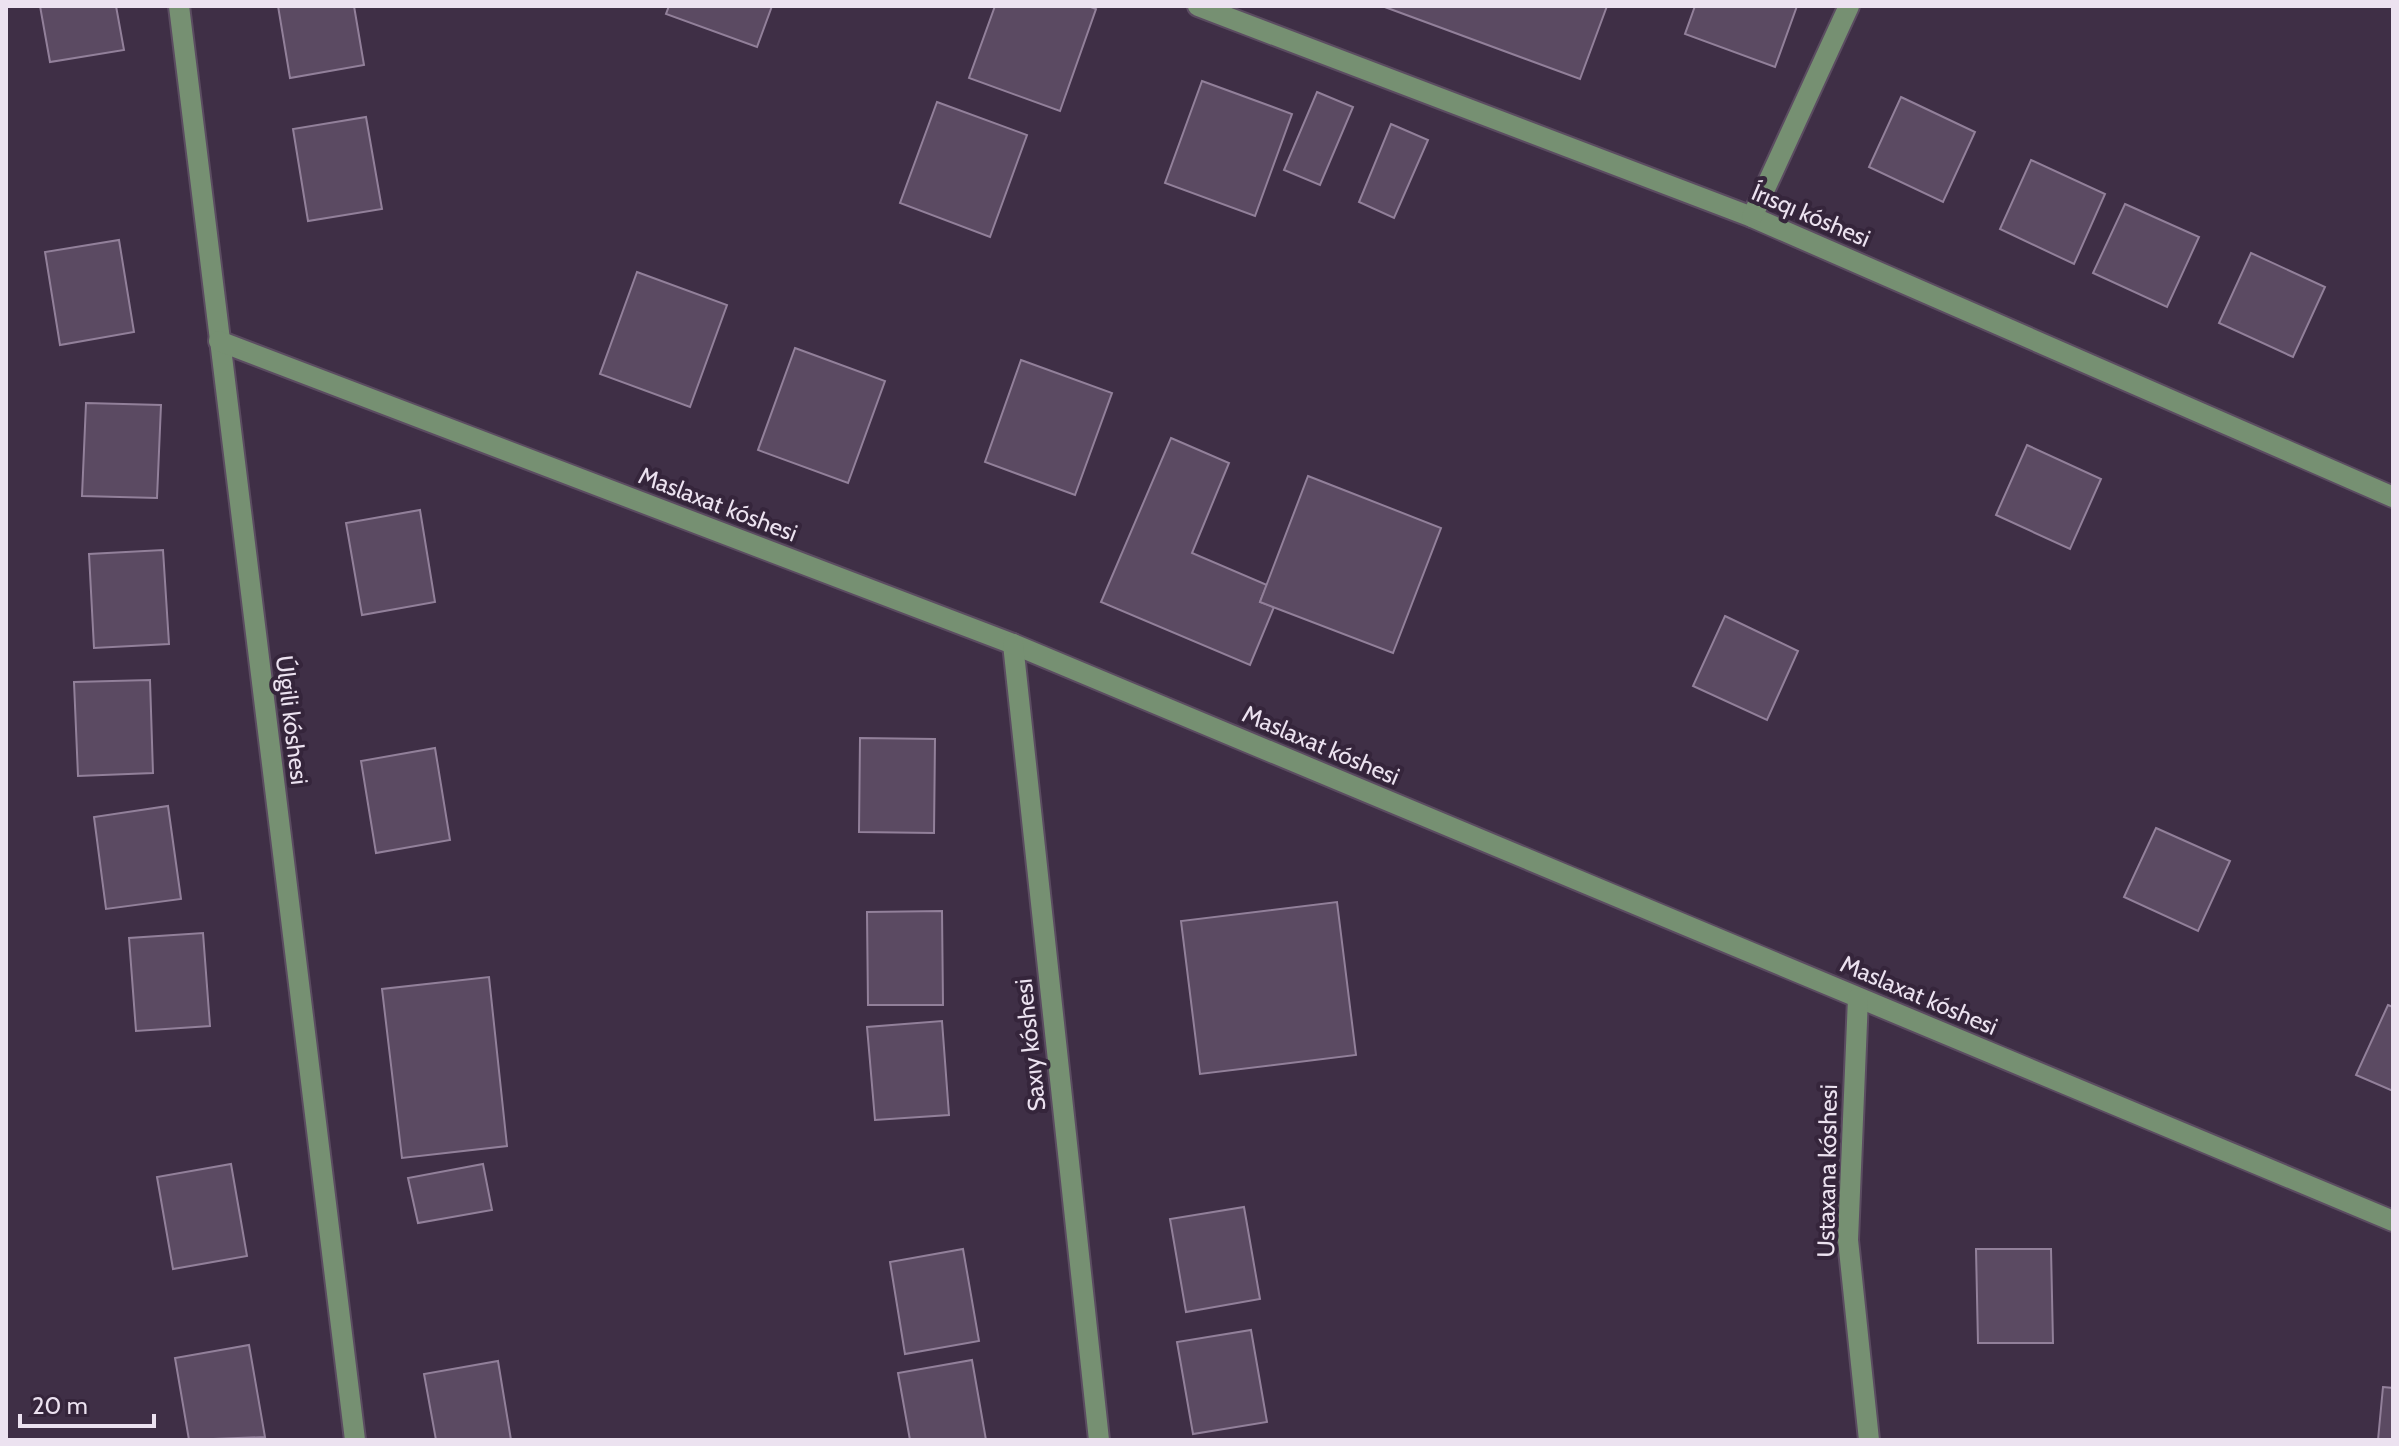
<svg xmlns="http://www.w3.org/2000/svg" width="2399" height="1446" viewBox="0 0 2399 1446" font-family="Cabin,sans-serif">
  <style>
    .building { fill: #5b4a62; stroke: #92809a; stroke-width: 2 }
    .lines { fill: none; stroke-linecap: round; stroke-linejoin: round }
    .minor-casing { stroke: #5b4c61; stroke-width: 24 }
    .minor { stroke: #769072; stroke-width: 20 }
    .labels { text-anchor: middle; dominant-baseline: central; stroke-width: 8; stroke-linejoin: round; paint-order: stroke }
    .street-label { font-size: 24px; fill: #ece2f0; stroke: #35253b }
  </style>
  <rect width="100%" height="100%" fill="#3f2f46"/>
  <g class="building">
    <path d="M 40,6 L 116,6 L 124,50 L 50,62 Z"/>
    <path d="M 278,6 L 354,6 L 364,65 L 290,78 Z"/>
    <path d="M 669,6 L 772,6 L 757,47 L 666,14 Z"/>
    <path d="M 995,6 L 1088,6 L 1096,9 L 1060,111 L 969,78 Z"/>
    <path d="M 1382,6 L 1607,6 L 1580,79 Z"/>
    <path d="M 1695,6 L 1797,6 L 1775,67 L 1685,34 Z"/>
    <path d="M 1202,81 L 1292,114 L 1255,216 L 1165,183 Z"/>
    <path d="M 1317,92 L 1353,107 L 1320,185 L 1284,170 Z"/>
    <path d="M 1901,97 L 1975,132 L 1943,202 L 1869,167 Z"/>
    <path d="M 937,102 L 1027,135 L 990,237 L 900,203 Z"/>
    <path d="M 366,117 L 382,209 L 308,221 L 293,129 Z"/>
    <path d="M 1391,124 L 1428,140 L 1394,218 L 1359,202 Z"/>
    <path d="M 2031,160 L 2105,194 L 2074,264 L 2000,229 Z"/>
    <path d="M 2125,204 L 2199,237 L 2167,307 L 2093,273 Z"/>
    <path d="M 119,240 L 134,332 L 60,345 L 45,252 Z"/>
    <path d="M 2251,253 L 2325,287 L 2293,357 L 2219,323 Z"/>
    <path d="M 637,272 L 727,305 L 690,407 L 600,374 Z"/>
    <path d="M 795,348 L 885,381 L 848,483 L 758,450 Z"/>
    <path d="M 1021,360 L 1112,393 L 1075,495 L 985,462 Z"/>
    <path d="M 86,403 L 161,405 L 157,498 L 82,496 Z"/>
    <path d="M 1171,438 L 1229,463 L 1192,553 L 1267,585 L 1260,602 L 1274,607 L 1250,665 L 1101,602 Z"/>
    <path d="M 2027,445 L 2101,479 L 2070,549 L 1996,515 Z"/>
    <path d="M 1308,476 L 1441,528 L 1393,653 L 1260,602 Z"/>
    <path d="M 420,510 L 435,602 L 362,615 L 346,523 Z"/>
    <path d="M 163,550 L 169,644 L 94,648 L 89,554 Z"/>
    <path d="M 1725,616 L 1798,651 L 1767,720 L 1693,686 Z"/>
    <path d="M 150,680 L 153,773 L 78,776 L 74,682 Z"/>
    <path d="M 860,738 L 935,739 L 934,833 L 859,832 Z"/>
    <path d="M 435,748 L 450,840 L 376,853 L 361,761 Z"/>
    <path d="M 168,806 L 181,899 L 106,909 L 94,817 Z"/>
    <path d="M 2156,828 L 2230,861 L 2198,931 L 2124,897 Z"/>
    <path d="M 1337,902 L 1356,1055 L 1200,1074 L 1181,921 Z"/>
    <path d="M 942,911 L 943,1005 L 868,1005 L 867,912 Z"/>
    <path d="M 203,933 L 210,1026 L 136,1031 L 129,938 Z"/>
    <path d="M 489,977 L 507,1146 L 402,1158 L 382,989 Z"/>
    <path d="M 2388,1005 L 2393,1007 L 2393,1091 L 2356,1075 Z"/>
    <path d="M 942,1021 L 949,1115 L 875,1120 L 867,1027 Z"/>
    <path d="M 231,1164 L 247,1256 L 173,1269 L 157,1177 Z"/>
    <path d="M 483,1164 L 492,1210 L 418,1223 L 408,1178 Z"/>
    <path d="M 1244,1207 L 1260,1299 L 1186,1312 L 1170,1219 Z"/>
    <path d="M 963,1249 L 979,1341 L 905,1354 L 890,1262 Z"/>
    <path d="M 1976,1249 L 2051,1249 L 2053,1343 L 1978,1343 Z"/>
    <path d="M 1251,1330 L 1267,1422 L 1193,1434 L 1177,1342 Z"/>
    <path d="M 249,1345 L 265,1437 L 189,1440 L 175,1358 Z"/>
    <path d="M 972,1360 L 986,1440 L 910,1440 L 898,1373 Z"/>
    <path d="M 498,1361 L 511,1440 L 436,1440 L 424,1374 Z"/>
    <path d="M 2383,1387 L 2393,1388 L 2393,1440 L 2378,1440 Z"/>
  </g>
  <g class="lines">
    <defs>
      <g id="minor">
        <path d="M 179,6 L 355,1440"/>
        <path d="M 1198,6 L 1752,217 L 2393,497"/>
        <path d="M 1752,217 L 1849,6"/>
        <path d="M 219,341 L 1013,644 L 2393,1221"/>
        <path d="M 1013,644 L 1099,1440"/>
        <path d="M 1858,998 L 1848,1240 L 1869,1440"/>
      </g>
    </defs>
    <use href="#minor" class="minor-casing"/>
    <use href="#minor" class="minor"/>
  </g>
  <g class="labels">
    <g class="street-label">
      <text transform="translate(1811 215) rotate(23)">Írısqı kóshesi</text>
      <text transform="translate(718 504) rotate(21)">Maslaxat kóshesi</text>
      <text transform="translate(292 720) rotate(83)">Úlgili kóshesi</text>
      <text transform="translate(1321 745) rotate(23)">Maslaxat kóshesi</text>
      <text transform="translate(1919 995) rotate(23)">Maslaxat kóshesi</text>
      <text transform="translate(1030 1045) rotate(-96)">Saxıy kóshesi</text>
      <text transform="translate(1827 1171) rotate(-89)">Ustaxana kóshesi</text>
    </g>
  </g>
  <rect width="2399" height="1446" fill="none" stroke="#ece2f0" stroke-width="16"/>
  <path d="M20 1414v12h134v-12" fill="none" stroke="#ece2f0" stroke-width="4"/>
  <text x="32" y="1414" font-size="24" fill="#ece2f0" stroke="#35253b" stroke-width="6" paint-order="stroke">20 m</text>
</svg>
